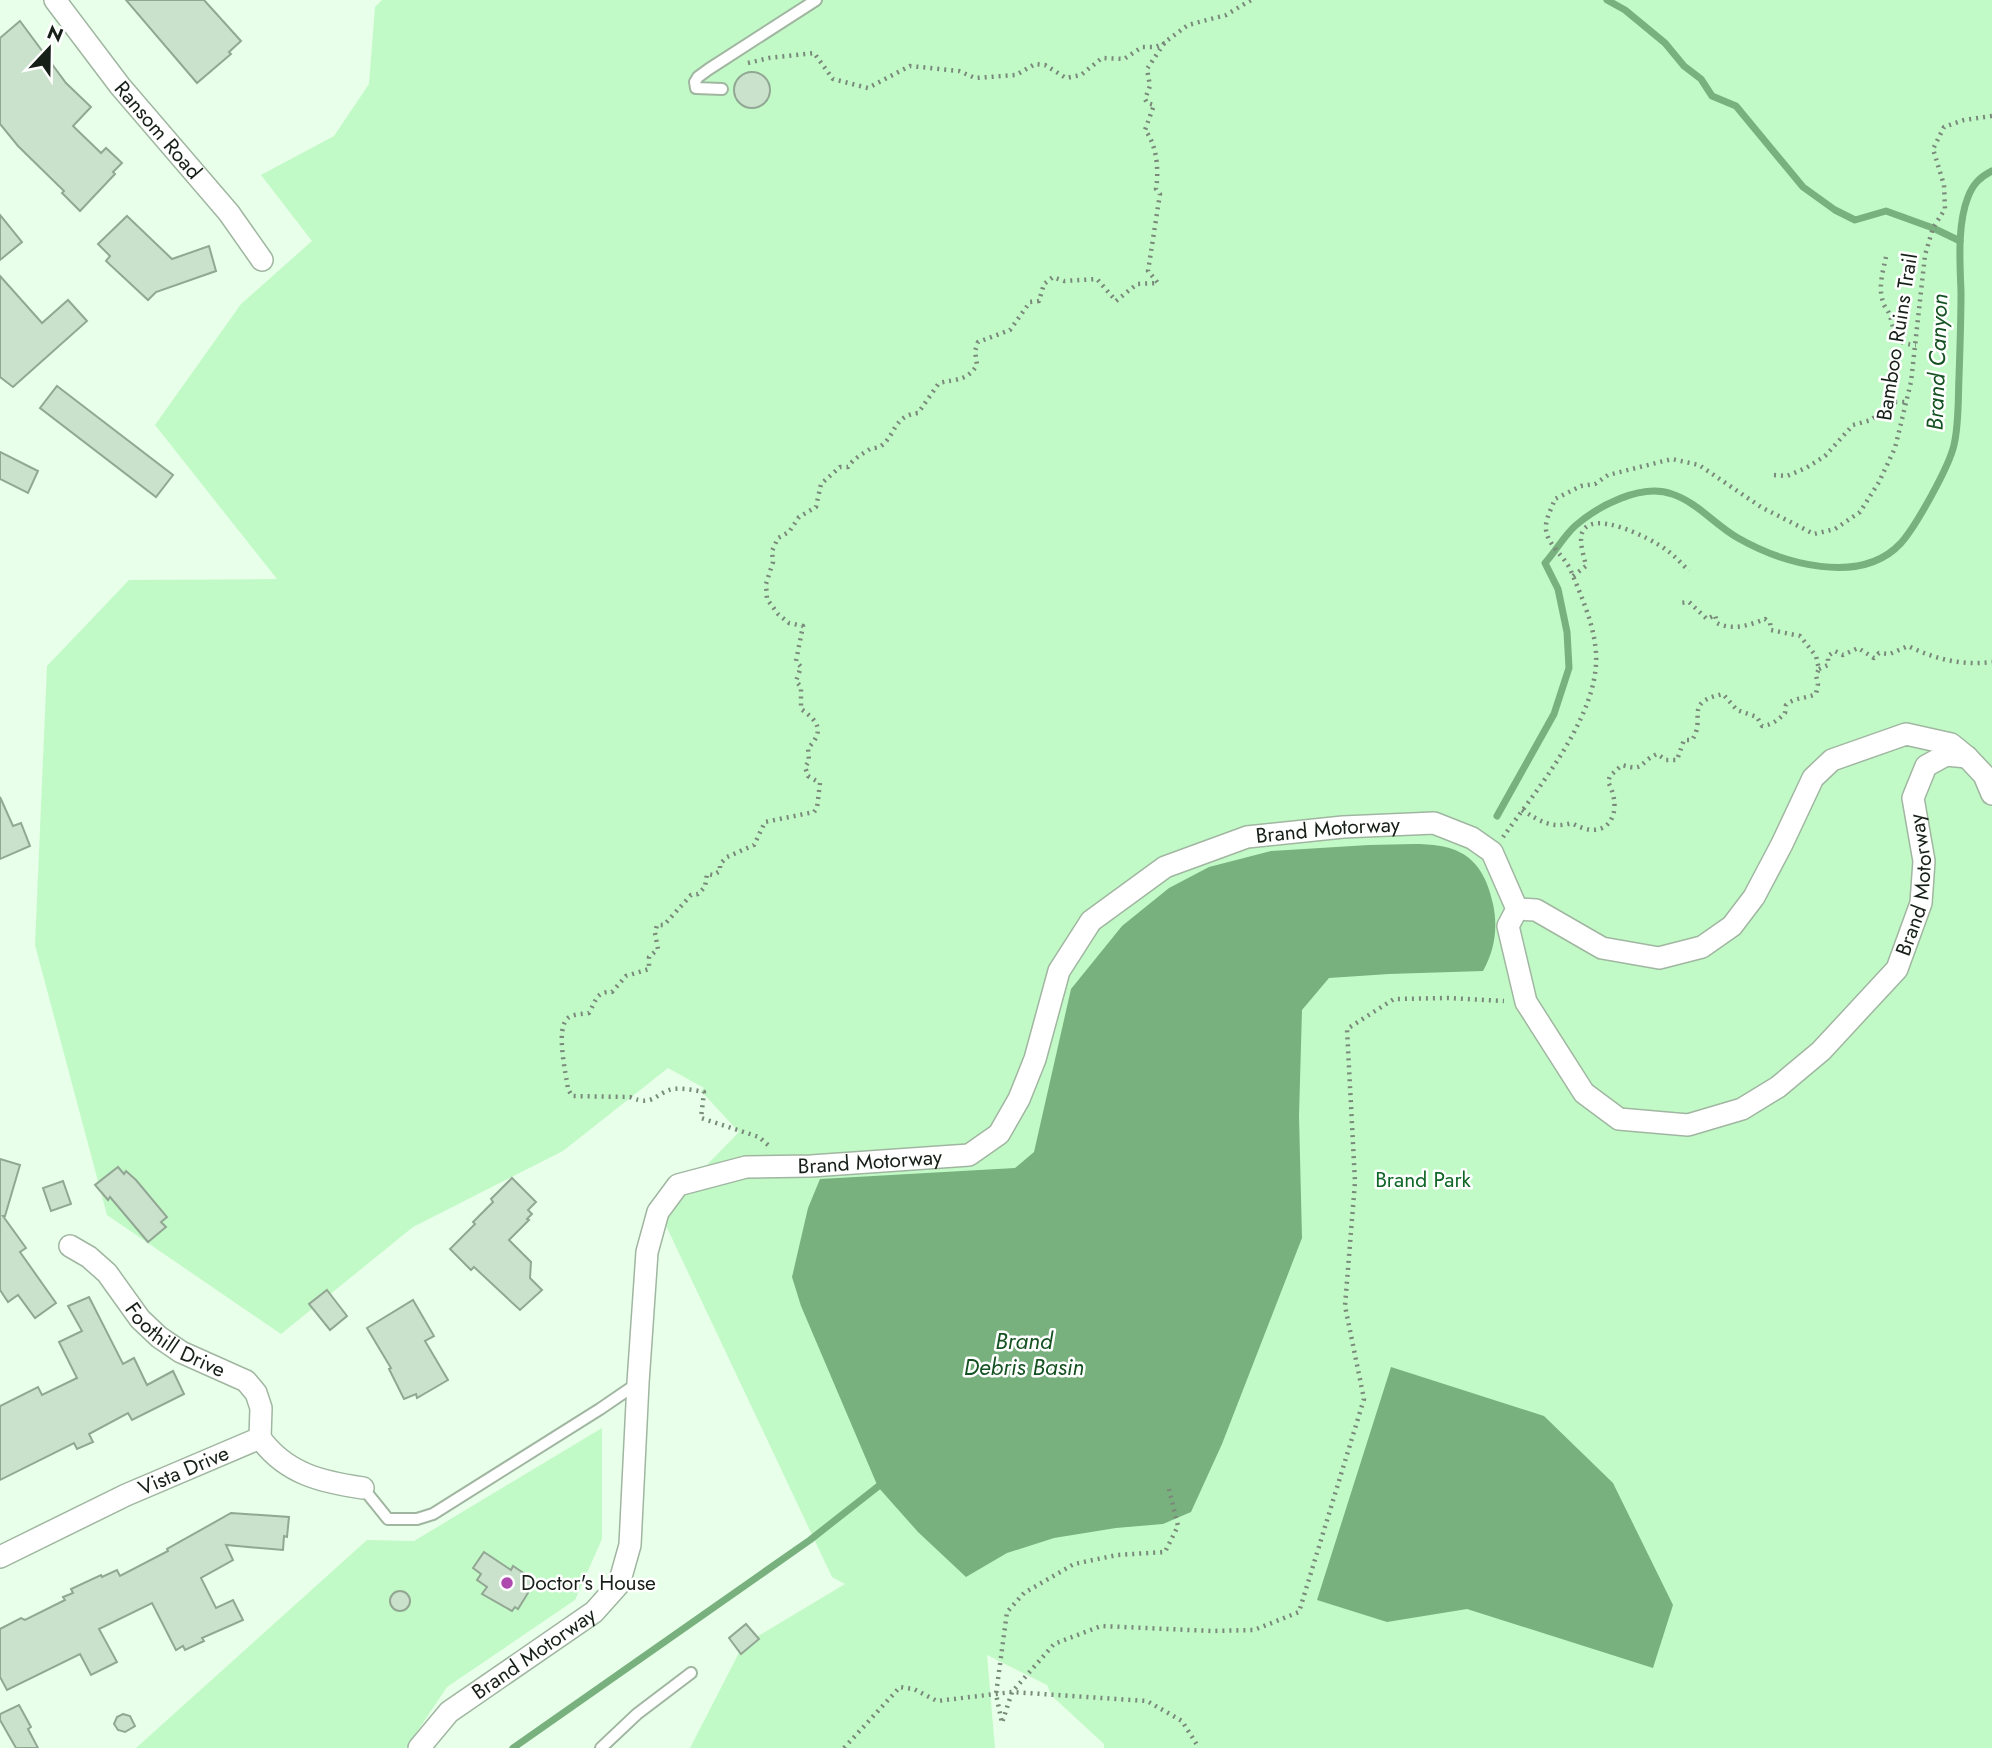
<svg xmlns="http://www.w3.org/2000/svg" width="1992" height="1748" viewBox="0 0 1992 1748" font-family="Jost,sans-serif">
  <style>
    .green { fill: #c2fac7 }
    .water { fill: #78b17e }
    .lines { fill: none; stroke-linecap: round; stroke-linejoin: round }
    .stream { stroke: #78b17e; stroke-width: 7 }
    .building { fill: #cae1cc; stroke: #91a793; stroke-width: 2 }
    .service-casing { stroke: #a0b6a1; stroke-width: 14 }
    .minor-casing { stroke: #a0b6a1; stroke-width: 24 }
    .path { stroke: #79897a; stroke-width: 4.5; stroke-dasharray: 2 5; stroke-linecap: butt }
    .service { stroke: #fff; stroke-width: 10 }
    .minor { stroke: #fff; stroke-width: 21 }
    .poi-dot { fill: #ae4aaf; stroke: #fff; stroke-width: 2.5 }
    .labels { text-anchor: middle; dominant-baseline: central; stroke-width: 5; stroke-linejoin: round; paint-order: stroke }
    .street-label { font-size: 21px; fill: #172018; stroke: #fff }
    .park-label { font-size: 21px; fill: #0f6626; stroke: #fff }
    .poi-label { font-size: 21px; fill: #172018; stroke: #fff; text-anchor: start }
    .water-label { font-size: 23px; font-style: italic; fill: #155222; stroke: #fff }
  </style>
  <rect width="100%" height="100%" fill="#e8ffe9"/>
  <g class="green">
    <path d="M 382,0 L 1992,0 L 1992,1748 L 1104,1748 L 1104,1744 L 1052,1696 L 1047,1685 L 987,1655 L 995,1748 L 690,1748 L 743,1645 L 845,1584 L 832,1577 L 660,1213 L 739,1132 L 701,1091 L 704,1088 L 668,1068 L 563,1151 L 413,1227 L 281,1334 L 107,1215 L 35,945 L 47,666 L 129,580 L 277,579 L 155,425 L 241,304 L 312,241 L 261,175 L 334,136 L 369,84 L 375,7 Z"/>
    <path d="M 602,1428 L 602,1539 L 575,1600 L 447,1687 L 406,1748 L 136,1748 L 367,1540 L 414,1541 Z"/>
  </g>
  <g class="water">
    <path d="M 1369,845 C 1427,845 1478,832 1493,904 C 1498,927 1495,950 1483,971 L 1389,974 L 1329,978 L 1302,1010 L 1299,1116 L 1302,1238 L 1222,1444 L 1191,1512 L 1163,1524 L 1116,1528 L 1054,1538 L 1007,1553 L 966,1577 L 918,1532 L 878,1487 L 801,1306 L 792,1277 L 808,1208 L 820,1179 L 1015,1168 L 1034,1152 L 1071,989 L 1122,926 L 1169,888 L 1209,867 L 1271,851 Z"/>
    <path d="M 1391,1367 L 1544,1416 L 1613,1483 L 1673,1605 L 1653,1668 L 1467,1609 L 1387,1622 L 1317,1600 Z"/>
  </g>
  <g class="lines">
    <g class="stream">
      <path d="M 1607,0 L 1625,10 L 1665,43 L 1684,66 L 1701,79 L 1712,96 L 1736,106 L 1803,187 L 1835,210 L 1855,220 L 1886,211 L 1933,228 L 1960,241"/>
      <path d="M 1497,816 L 1554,714 L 1569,668 L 1567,632 L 1558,589 L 1545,563 C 1555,552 1564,536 1575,526 C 1598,506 1641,483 1672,494 C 1697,502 1715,525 1738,538 C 1782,563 1860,587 1901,543 C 1916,526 1949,467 1954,445 C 1959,424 1958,399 1959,377 C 1960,348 1961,320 1961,292 C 1960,263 1957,225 1968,197 C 1973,184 1980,177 1992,171"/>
      <path d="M 513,1748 L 810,1540 L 885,1481"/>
    </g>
  </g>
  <g class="building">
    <path d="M 126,0 L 204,0 L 241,41 L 229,52 L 231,54 L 197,83 Z"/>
    <path d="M 20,21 L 66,83 L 91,107 L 73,126 L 101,153 L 106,148 L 122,163 L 113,172 L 115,174 L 80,211 L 62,193 L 64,191 L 18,146 L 0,124 L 0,38 Z"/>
    <circle cx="752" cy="90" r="18"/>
    <path d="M 0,215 L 22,242 L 0,260 Z"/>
    <path d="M 127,216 L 172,259 L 209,246 L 216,271 L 156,292 L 148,300 L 106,261 L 110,256 L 98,244 Z"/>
    <path d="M 0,276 L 42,323 L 68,300 L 87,321 L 13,387 L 0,377 Z"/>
    <path d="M 57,386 L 173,475 L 156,497 L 40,408 Z"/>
    <path d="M 0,452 L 38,471 L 28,493 L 0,479 Z"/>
    <path d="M 0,797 L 13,826 L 21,823 L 30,846 L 0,859 Z"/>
    <path d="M 0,1159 L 20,1165 L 5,1216 L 3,1216 L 26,1248 L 20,1252 L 56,1303 L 35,1318 L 18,1295 L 8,1302 L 0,1290 Z"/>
    <path d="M 118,1167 L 124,1174 L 126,1171 L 136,1180 L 167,1217 L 161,1222 L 166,1227 L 148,1242 L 110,1197 L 108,1200 L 95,1185 Z"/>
    <path d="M 512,1178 L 536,1202 L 528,1210 L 532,1214 L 527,1219 L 529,1220 L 509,1240 L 531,1262 L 530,1278 L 542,1290 L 520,1310 L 474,1267 L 471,1270 L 450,1249 L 475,1224 L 473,1222 L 493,1202 L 491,1199 Z"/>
    <path d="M 63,1181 L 71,1204 L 51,1211 L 43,1188 Z"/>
    <path d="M 327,1290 L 347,1316 L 330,1330 L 309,1304 Z"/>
    <path d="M 89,1297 L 123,1364 L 134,1358 L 147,1385 L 173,1371 L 184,1394 L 132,1420 L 128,1413 L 89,1434 L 93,1442 L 77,1449 L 74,1443 L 0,1480 L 0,1406 L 38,1387 L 42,1395 L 77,1378 L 59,1342 L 82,1331 L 68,1306 Z"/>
    <path d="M 413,1300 L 434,1336 L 425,1341 L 448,1380 L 417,1398 L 416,1394 L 404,1399 L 389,1369 L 391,1368 L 367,1328 Z"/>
    <path d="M 231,1513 L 289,1517 L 287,1537 L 284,1536 L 283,1550 L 226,1545 L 233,1560 L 201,1578 L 216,1608 L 233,1600 L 243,1620 L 202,1638 L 204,1641 L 185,1650 L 183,1646 L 176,1650 L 152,1603 L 99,1629 L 117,1662 L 91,1675 L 80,1654 L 7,1690 L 0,1677 L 0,1629 L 21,1618 L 25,1620 L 65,1600 L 63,1597 L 73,1593 L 71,1589 L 101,1575 L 102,1577 L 117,1570 L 120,1576 L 168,1551 L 167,1549 Z"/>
    <path d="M 484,1552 L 511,1570 L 513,1566 L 534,1580 L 526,1591 L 528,1593 L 518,1609 L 515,1607 L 512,1611 L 482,1594 L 487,1587 L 477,1580 L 481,1574 L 473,1568 Z"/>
    <circle cx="400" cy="1601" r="10"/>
    <path d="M 746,1624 L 759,1639 L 741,1654 L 729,1638 Z"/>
    <path d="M 19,1705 L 31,1727 L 28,1729 L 38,1748 L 16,1748 L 0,1720 L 0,1714 Z"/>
    <path d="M 123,1714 L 130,1716 L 135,1726 L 125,1732 L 118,1730 L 114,1724 L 117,1717 Z"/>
  </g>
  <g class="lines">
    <defs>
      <g id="service">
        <path d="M 722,89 L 696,88 L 695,82 L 698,77 L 709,69 L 816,0"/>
        <path d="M 363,1488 L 388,1519 L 417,1519 L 433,1514 L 600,1409 L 638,1383"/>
        <path d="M 601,1748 L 637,1714 L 691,1673"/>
      </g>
      <g id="minor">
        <path id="s1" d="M 55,0 L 120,86 L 229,213 L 262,260"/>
        <path id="s2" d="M 1517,909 L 1508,926 L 1526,1002 L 1584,1093 L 1619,1119 L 1688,1125 L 1742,1109 L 1778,1087 L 1821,1051 L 1897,969 L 1921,903 L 1924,861 L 1913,798 L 1926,766 L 1946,755 L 1967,757"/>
        <path d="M 1517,909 L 1536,910 L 1602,948 L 1659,958 L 1702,947 L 1732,926 L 1754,897 L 1782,844 L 1813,778 L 1832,760 L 1906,734 L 1951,744 L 1967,757 L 1984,775 L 1992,794"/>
        <path id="s3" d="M 70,1246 L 89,1257 L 107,1273 L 140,1319 L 159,1337 L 181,1352 L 246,1381 L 256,1393 L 261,1408 L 260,1438"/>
        <path d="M 260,1438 C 286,1474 322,1482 363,1488"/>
        <path id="s4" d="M 0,1557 L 126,1495 L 260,1438"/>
        <path id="s5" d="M 419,1748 L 449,1712 L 594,1612 L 619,1584 L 630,1545 L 638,1383 L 647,1252 L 658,1212 L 678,1185 L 746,1167 L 811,1166 L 969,1155 L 999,1134 L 1019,1099 L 1035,1059 L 1059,971 L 1091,921 L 1165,867 L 1247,837 L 1343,827 L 1434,823 L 1472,838 L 1492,852 L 1517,909"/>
      </g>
    </defs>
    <use href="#service" class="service-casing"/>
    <use href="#minor" class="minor-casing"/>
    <g class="path">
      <path d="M 748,63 L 769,58 L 814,53 L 833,79 L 868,88 L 910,66 L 959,71 L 975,78 L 1016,75 L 1035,64 L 1045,65 L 1066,78 L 1081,75 L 1102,58 L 1124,59 L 1142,47 L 1155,47 L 1165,43"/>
      <path d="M 1886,257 C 1883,271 1878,287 1883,302 C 1884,307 1889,311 1890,316 C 1896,335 1891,343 1916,345"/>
      <path d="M 1774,475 L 1787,476 L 1806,468 L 1825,456 L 1853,425 L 1871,420 L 1894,402 L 1906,402"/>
      <path d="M 1573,576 L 1586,566 C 1584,556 1579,543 1582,533 C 1591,508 1650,538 1665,549 C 1674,555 1681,563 1689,571"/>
      <path d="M 1819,669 L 1828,665 L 1828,656 L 1835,651 L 1843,655 L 1858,648 L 1874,658 L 1879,653 L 1890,654 L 1908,646 C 1935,659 1962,666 1992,662"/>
      <path d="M 1522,810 C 1540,821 1551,829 1572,823 C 1607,844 1625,813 1608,782 L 1610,776 L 1622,765 C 1645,772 1639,762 1657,754 L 1666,760 L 1677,760 L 1684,740 L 1692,740 C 1707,718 1682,703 1723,694 L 1737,710 L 1757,717 L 1762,726 C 1772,725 1778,720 1785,713 L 1786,705 C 1795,697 1805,699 1816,694 L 1818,684 L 1816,675 L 1819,669 L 1816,656 L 1800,636 L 1771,630 L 1770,623 L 1765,619 C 1750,625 1732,631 1717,623 L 1715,615 L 1707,619 L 1689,602 L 1679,603"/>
      <path d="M 1503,837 C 1537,789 1600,715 1596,653 C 1594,624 1582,598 1571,571 C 1565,556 1544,543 1546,525 C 1547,516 1552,507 1555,499 L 1581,486 L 1595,484 L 1608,475 L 1672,459 L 1699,465 L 1761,507 L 1814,534 L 1835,529 L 1860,512 L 1879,482 L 1895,448 L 1911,382 L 1925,255 L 1933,228 L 1945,209 L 1944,185 L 1933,149 L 1944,127 L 1964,120 L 1992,116"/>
      <path d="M 768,1145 L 759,1137 L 701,1118 L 704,1092 C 694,1090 683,1088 674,1089 C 657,1091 654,1108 630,1097 L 572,1096 L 568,1089 C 566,1073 555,1029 568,1018 C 573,1014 583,1014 589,1013 C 596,1001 596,991 612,992 L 626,976 L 649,969 L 649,957 L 658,949 L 655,933 L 657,925 L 664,925 L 691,895 L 698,894 L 705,887 L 707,874 L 713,875 L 720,871 L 720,864 L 727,857 L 754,845 L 765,822 L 814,812 L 817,808 L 820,783 L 808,776 L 805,767 L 809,761 L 808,748 C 825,731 818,721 801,709 L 801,687 L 796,681 L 801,667 L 796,661 L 803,626 L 789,623 L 778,614 L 767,599 L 766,584 L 773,562 L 772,551 L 778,538 L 789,532 L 799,517 L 816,507 L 821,484 L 840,467 L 848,467 C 853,459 862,454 870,449 C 873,448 878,448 881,446 C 896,435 893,416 918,413 L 939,383 C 956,379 967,381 977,365 L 975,351 L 978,342 L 1010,330 L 1030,302 L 1039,301 L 1044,284 L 1053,277 L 1064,281 L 1097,279 L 1116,301 L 1137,284 L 1158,283 L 1148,271 L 1160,194 L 1156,189 C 1159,170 1157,145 1145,130 L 1154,105 L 1147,103 L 1145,99 L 1150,86 L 1147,69 L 1165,42 L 1188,25 L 1226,15 L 1251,0"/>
      <path d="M 1169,1489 L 1178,1526 L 1165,1552 L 1117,1555 L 1074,1564 L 1024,1593 L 1007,1612 L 996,1694 L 1002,1723 L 1012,1692 L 1054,1644 L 1101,1626 L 1212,1631 L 1254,1630 L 1299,1612 L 1364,1399 L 1345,1306 L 1355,1182 L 1347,1029 L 1394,999 L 1448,998 L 1504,1001"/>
      <path d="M 844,1748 L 900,1687 L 914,1689 L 937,1701 L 1012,1692 L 1147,1701 L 1182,1721 L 1199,1748"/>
    </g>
    <use href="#service" class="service"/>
    <use href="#minor" class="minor"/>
  </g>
  <circle class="poi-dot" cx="507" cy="1583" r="7"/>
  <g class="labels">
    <g class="street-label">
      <text stroke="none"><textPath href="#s1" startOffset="166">Ransom Road</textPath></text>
      <text transform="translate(1897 337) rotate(-81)">Bamboo Ruins Trail</text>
      <text stroke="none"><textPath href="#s5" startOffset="1494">Brand Motorway</textPath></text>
      <text stroke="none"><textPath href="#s2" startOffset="672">Brand Motorway</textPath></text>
      <text stroke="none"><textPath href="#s5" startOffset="864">Brand Motorway</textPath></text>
      <text stroke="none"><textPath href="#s3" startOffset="144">Foothill Drive</textPath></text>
      <text stroke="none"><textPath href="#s4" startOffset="203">Vista Drive</textPath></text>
      <text stroke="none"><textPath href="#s5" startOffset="150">Brand Motorway</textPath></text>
    </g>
    <g class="park-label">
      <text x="1423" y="1180">Brand Park</text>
    </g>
    <g class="poi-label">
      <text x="521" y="1583">Doctor's House</text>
    </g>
    <g class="water-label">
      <text transform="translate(1937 362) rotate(-88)">Brand Canyon</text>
      <text x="1024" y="1341">Brand<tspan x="1024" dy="26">Debris Basin</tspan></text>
    </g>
  </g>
  <g transform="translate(49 49) rotate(22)" stroke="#ffffff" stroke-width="5" paint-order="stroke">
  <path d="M0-5L12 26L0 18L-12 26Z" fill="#172018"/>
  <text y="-10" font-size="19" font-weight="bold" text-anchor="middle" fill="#172018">N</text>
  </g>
</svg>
